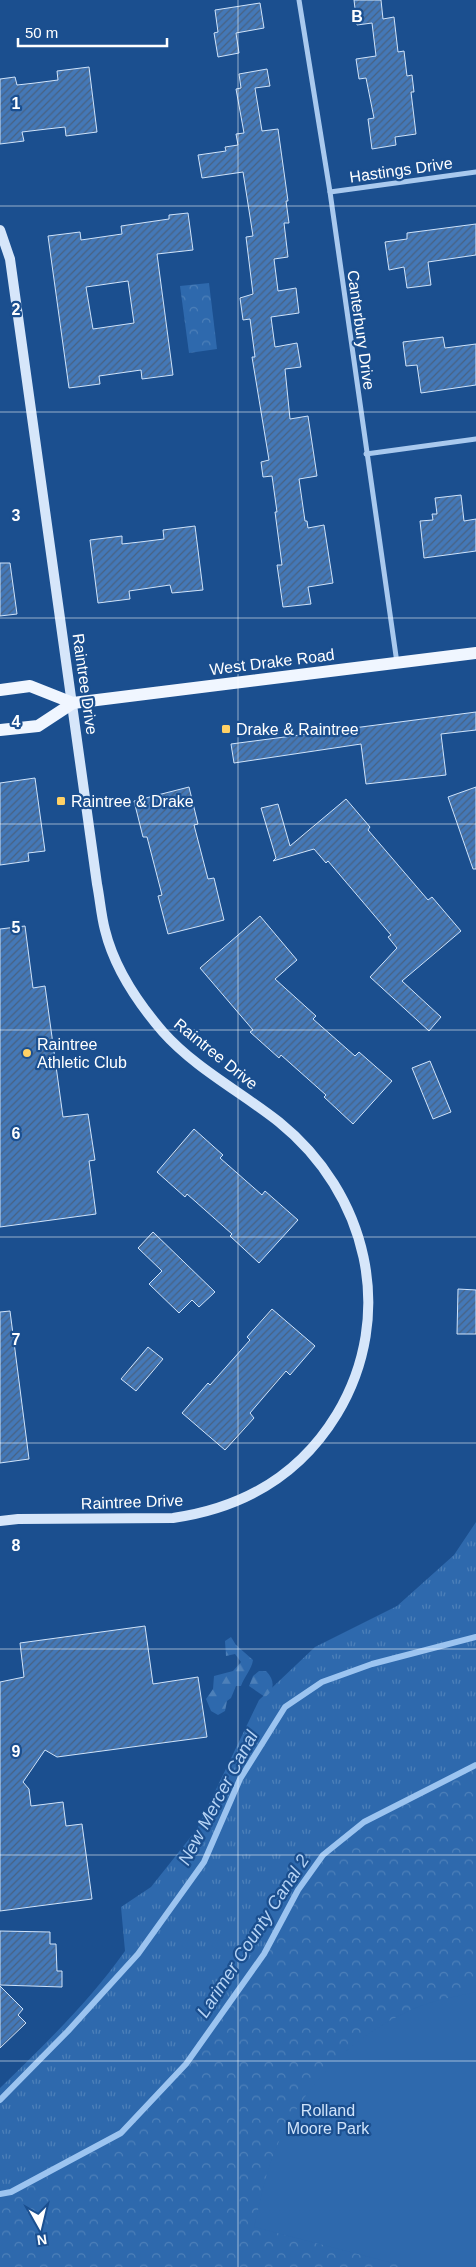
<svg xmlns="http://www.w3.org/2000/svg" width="476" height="2267" viewBox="0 0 476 2267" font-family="Arial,sans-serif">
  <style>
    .grass { fill: url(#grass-tufts) }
    .forest { fill: url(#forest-firs) }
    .park { fill: url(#park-crowns) }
    .pitch { fill: #2e69ad }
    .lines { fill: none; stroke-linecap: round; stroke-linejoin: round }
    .stream { stroke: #9cc4f0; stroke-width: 6 }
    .building { fill: url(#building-hatch); stroke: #cfe3fa; fill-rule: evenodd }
    .street { stroke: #a9c9ee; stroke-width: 5 }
    .secondary { stroke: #d6e6fa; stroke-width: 10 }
    .primary { stroke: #f0f6ff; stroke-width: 12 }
    .grid { fill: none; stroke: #fff; stroke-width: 1; stroke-opacity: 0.55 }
    .poi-dot { fill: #ffd166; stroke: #1b4f8f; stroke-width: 2 }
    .labels { text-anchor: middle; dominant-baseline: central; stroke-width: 4.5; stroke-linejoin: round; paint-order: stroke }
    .street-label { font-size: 16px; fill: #fff; stroke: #1b4f8f }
    .poi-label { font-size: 16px; fill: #fff; stroke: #1b4f8f; text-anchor: start }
    .park-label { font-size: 16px; fill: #cfe3fa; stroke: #1b4f8f }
    .water-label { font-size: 18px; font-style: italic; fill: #b5d3f5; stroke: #1b4f8f }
    .grid-label { font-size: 16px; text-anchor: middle; font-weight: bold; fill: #fff; stroke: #1b4f8f; stroke-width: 4.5; stroke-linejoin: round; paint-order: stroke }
  </style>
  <defs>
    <pattern id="grass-tufts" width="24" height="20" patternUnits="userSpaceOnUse" patternTransform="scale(1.25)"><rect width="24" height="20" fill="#2e69ad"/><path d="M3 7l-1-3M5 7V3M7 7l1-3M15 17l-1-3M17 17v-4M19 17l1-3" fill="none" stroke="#4d80b9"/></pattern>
    <pattern id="forest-firs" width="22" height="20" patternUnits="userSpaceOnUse" patternTransform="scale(1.25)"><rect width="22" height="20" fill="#2e69ad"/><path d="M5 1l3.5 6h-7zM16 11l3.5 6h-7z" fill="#4d80b9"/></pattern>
    <pattern id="park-crowns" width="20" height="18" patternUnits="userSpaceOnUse" patternTransform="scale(1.25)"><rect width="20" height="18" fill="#2e69ad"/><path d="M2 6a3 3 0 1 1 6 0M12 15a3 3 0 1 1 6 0" fill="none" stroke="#4d80b9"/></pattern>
    <pattern id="building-hatch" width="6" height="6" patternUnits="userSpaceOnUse" patternTransform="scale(1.25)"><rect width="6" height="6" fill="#4478b7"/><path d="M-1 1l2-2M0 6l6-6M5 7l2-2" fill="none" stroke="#486282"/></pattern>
  </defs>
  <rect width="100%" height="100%" fill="#1b4f8f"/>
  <path class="grass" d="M 476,1522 L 476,1765 L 298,1890 L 264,1954 L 186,2064 L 121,2133 L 11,2192 L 0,2194 L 0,2088 C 44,2045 89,2002 125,1951 L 121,1907 L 151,1887 L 197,1829 L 259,1700 L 315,1647 L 397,1606 L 454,1555 Z"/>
  <g class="forest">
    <path d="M 231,1637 L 236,1645 L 253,1660 C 252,1669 244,1677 241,1686 L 236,1686 L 231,1698 L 227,1701 L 225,1711 L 218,1715 L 211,1711 L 206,1699 L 213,1689 L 214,1676 L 233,1671 L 241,1662 L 235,1654 L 226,1656 L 225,1641 Z"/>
    <path d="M 259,1671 L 266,1671 C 275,1680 275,1690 265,1697 L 249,1686 L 253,1676 Z"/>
  </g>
  <g class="park">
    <path d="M 209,283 L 217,349 L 189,353 L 180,286 Z"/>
    <path d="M 476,1765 L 476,2267 L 0,2267 L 0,2194 L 11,2192 L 121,2133 L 186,2064 L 264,1954 L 298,1890 L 323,1855 L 364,1822 Z"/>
  </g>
  <path class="pitch" d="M 476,1992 L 476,2267 L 408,2267 L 254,2227 C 260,2204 264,2179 273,2156 C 298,2091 349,2037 413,2009 C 433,2000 455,1997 476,1992 Z"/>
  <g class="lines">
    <g class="stream">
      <path d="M 0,2100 L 68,2031 L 138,1954 L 204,1862 L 240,1779 L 285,1707 L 322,1682 L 372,1664 L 476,1637"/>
      <path d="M 0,2194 L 11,2192 L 121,2133 L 186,2064 L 264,1954 L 298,1890 L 323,1855 L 364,1822 L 476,1765"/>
    </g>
  </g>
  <g class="building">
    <path d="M 354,0 L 381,0 L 383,19 L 394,17 L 398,52 L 404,51 L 407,76 L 412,75 L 414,92 L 411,92 L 416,134 L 395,137 L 396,145 L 372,149 L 368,119 L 374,118 L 366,78 L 359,79 L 356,59 L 376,56 L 372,23 L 357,25 Z"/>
    <path d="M 260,3 L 264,28 L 236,33 L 239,53 L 218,57 L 214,33 L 218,32 L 215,10 Z"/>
    <path d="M 89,67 L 97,132 L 66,136 L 65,127 L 47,129 L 22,132 L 24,141 L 0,144 L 0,79 L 15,77 L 17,85 L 35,83 L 58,80 L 57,71 Z"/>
    <path d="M 267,69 L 270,86 L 255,88 L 262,131 L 278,129 L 288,201 L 286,201 L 289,223 L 284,223 L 288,257 L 274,259 L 278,291 L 296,288 L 299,313 L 271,317 L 275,347 L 297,343 L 301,367 L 285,369 L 290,419 L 308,416 L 317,476 L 299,479 L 305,521 L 307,521 L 308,528 L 324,525 L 333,583 L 308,587 L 311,604 L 283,607 L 277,565 L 282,565 L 275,512 L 277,512 L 272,476 L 263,477 L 261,462 L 269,460 L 252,357 L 255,357 L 250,319 L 243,320 L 240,298 L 253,294 L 246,237 L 253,236 L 243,172 L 202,178 L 198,155 L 226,151 L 225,147 L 238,145 L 236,134 L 244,133 L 236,89 L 241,88 L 239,74 Z"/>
    <path d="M 188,213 L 193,250 L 157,254 L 173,375 L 142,379 L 141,370 L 99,376 L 100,384 L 69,388 L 48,236 L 80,232 L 81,240 L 122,234 L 121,226 L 169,219 L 169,215 ZM 128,281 L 134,323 L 93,329 L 86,287 Z"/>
    <path d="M 476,224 L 476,255 L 428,262 L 431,285 L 407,288 L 404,267 L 389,270 L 385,242 L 407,239 L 407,233 Z"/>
    <path d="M 443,337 L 445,348 L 476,344 L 476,385 L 421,393 L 417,365 L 406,366 L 403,342 Z"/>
    <path d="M 461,495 L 464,521 L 476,519 L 476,551 L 424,558 L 420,521 L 433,520 L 432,514 L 437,514 L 435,498 Z"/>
    <path d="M 195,526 L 203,590 L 172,593 L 170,585 L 129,591 L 130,599 L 98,603 L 90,540 L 122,536 L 122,544 L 140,542 L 164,539 L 163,530 Z"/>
    <path d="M 0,563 L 10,563 L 17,614 L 0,616 Z"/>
    <path d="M 476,712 L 476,730 L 441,734 L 446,775 L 366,784 L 361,744 L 234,763 L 231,744 Z"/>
    <path d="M 35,778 L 45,851 L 28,853 L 29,861 L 0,865 L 0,783 Z"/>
    <path d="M 189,787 L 198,824 L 194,825 L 208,879 L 214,878 L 224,920 L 168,934 L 158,896 L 162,895 L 147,837 L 143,837 L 134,801 Z"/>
    <path d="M 476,787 L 476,869 L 473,869 L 448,797 Z"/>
    <path d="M 346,799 L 370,827 L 368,830 L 428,900 L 432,897 L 461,931 L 402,981 L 441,1017 L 429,1031 L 370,977 L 397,948 L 388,937 L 391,935 L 328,861 L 326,863 L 314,849 L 273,861 L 276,858 L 261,808 L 278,804 L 290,846 Z"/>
    <path d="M 260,916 L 297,960 L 275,979 L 316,1016 L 313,1019 L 355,1056 L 359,1052 L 392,1081 L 353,1124 L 324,1097 L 326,1095 L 281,1055 L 279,1058 L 250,1032 L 253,1030 L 200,968 Z"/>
    <path d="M 25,926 L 33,988 L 45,986 L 63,1117 L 88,1114 L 95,1160 L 89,1161 L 96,1214 L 0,1227 L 0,929 Z"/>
    <path d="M 430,1061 L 451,1112 L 433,1119 L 412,1068 Z"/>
    <path d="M 194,1129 L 223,1155 L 220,1158 L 262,1195 L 265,1191 L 298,1220 L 259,1263 L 230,1236 L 232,1234 L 187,1194 L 185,1197 L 157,1172 Z"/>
    <path d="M 153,1232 L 215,1292 L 199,1307 L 192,1300 L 179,1313 L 149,1284 L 162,1271 L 138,1248 Z"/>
    <path d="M 458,1289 L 476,1290 L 476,1334 L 457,1334 Z"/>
    <path d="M 272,1309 L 315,1346 L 290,1375 L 286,1371 L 250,1413 L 254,1418 L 225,1450 L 182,1413 L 208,1383 L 210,1385 L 250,1340 L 247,1337 Z"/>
    <path d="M 10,1311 L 29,1459 L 0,1463 L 0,1312 Z"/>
    <path d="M 148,1347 L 163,1359 L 136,1391 L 121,1379 Z"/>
    <path d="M 145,1626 L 153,1684 L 198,1677 L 207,1737 L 57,1757 L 45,1750 L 23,1782 L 29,1789 L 31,1806 L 63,1802 L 66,1826 L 82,1824 L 92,1899 L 0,1911 L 0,1682 L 24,1677 L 20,1643 Z"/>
    <path d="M 0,1931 L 50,1932 L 50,1944 L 56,1944 L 57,1971 L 62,1971 L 62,1987 L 0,1985 Z"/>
    <path d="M 0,1986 L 23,2009 L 18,2015 L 26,2023 L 0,2048 Z"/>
  </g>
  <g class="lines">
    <g class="street">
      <path d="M 299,0 L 330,192 L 397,663"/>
      <path d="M 330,192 L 476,172"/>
      <path d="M 366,454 L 476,439"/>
    </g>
    <path class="secondary" d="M 0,230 L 10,259 L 97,884 C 100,899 101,915 105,930 C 114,967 138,1003 163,1032 C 195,1068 241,1092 279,1122 C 367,1193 397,1314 337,1414 C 300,1475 243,1508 173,1518 L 18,1519 L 0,1521"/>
    <g class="primary">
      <path d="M 0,690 L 30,686 L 73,703"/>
      <path d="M 0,730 L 38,726 L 73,703 L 476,653"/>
    </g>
  </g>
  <path class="grid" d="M 238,0 L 238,2267M 0,206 L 476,206M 0,412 L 476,412M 0,618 L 476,618M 0,824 L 476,824M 0,1030 L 476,1030M 0,1237 L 476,1237M 0,1443 L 476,1443M 0,1649 L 476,1649M 0,1855 L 476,1855M 0,2061 L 476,2061"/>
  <g class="poi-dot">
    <rect x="221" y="724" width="10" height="10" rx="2.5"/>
    <rect x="56" y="796" width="10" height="10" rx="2.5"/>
    <circle cx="27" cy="1053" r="5"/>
  </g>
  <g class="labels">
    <g class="street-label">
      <text transform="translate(401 170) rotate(-8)">Hastings Drive</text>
      <text transform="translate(361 330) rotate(82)">Canterbury Drive</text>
      <text transform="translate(272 662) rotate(-7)">West Drake Road</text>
      <text transform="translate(85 684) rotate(82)">Raintree Drive</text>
      <text transform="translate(216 1054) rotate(39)">Raintree Drive</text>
      <text transform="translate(132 1502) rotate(-2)">Raintree Drive</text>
    </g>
    <g class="poi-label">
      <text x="236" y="729">Drake &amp; Raintree</text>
      <text x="71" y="801">Raintree &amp; Drake</text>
      <text x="37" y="1044">Raintree<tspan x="37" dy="18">Athletic Club</tspan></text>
    </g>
    <g class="park-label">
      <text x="328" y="2110">Rolland<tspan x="328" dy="18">Moore Park</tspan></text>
    </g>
    <g class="water-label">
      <text transform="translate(218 1798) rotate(-62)">New Mercer Canal</text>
      <text transform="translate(253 1936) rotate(-57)">Larimer County Canal 2</text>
    </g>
  </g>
  <g class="grid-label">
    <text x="357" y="22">B</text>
    <text x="16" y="109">1</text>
    <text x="16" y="315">2</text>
    <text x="16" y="521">3</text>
    <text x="16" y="727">4</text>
    <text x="16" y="933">5</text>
    <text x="16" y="1139">6</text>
    <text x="16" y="1345">7</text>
    <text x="16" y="1551">8</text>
    <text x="16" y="1757">9</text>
  </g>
  <g transform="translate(40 2227) rotate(172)" stroke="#1b4f8f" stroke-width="4" paint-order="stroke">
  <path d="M0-4L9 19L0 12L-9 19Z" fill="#ffffff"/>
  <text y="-8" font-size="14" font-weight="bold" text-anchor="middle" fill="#ffffff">N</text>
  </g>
  <path d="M18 38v8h149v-8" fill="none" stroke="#ffffff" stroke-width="2.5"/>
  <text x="25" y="38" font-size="15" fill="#ffffff" stroke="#1b4f8f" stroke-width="4" paint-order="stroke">50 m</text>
</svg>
